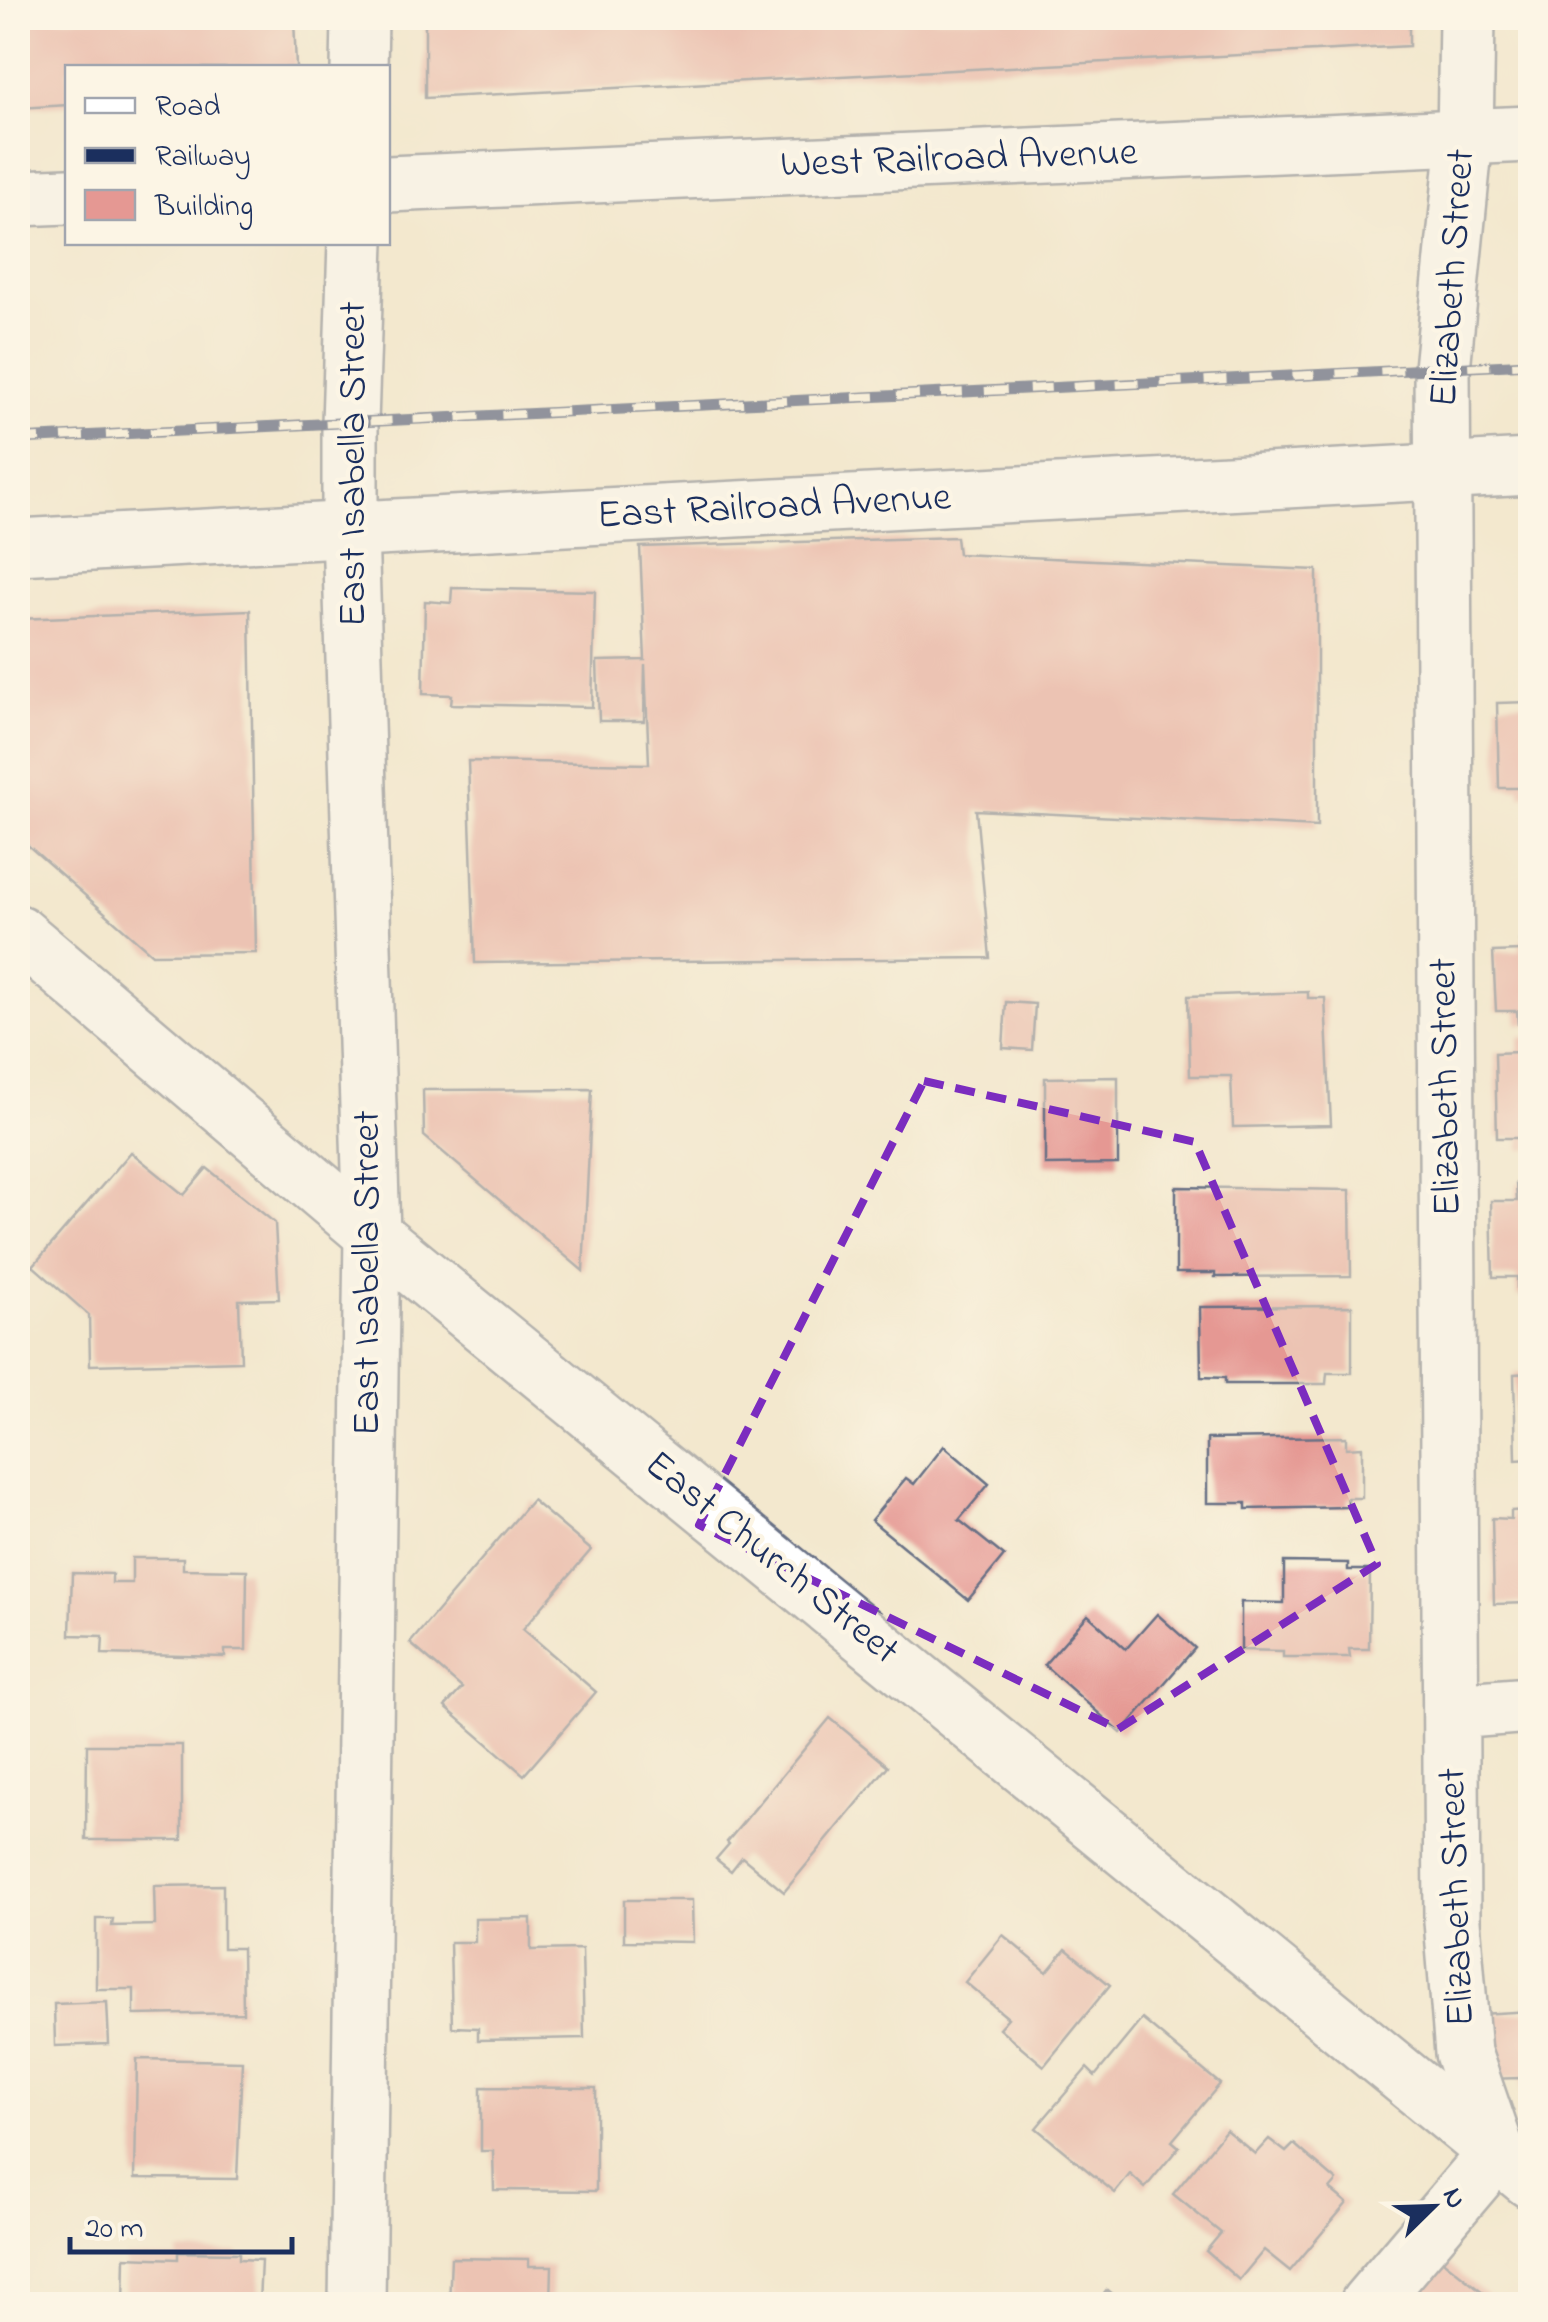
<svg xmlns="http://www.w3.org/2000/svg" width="1548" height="2322" viewBox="0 0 1548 2322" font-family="'Indie Flower',sans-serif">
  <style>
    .building { fill: #e59893 }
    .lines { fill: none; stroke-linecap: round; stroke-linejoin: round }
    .minor-casing { stroke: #677085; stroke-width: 60 }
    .tertiary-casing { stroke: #677085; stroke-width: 60 }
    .minor { stroke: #fff; stroke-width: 55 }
    .tertiary { stroke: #fff; stroke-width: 55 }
    .rail-casing { stroke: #1b2f5e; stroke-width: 11 }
    .rail { stroke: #fcf5e5; stroke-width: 8; stroke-dasharray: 22; stroke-linecap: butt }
    .marked { fill: none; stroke: #7b2cbf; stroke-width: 8; stroke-dasharray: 20 12; stroke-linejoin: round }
    .labels { text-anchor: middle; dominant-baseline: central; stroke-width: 9; stroke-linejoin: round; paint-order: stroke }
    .street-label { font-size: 40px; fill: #1b2f5e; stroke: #fcf5e5 }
  </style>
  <rect width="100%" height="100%" fill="#fcf5e5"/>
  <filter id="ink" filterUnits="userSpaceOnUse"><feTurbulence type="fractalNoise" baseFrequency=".01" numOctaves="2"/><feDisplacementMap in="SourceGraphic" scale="20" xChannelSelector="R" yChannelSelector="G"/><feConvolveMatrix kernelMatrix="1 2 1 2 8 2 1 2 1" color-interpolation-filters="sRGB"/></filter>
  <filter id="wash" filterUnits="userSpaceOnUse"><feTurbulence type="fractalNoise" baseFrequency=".0048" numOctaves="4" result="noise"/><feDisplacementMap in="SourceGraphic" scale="40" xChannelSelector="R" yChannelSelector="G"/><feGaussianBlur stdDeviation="2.25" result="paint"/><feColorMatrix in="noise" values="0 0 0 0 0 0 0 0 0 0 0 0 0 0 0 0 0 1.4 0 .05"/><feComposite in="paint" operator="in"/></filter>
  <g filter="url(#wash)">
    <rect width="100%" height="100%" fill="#f3e8ce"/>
    <g id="blocks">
      <g class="building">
        <path d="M 18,18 L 294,18 L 296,68 L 68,68 L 68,105 L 18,108 Z"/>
        <path d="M 425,18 L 1409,18 L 1409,46 L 425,98 Z"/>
        <path d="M 956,537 L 958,554 L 1317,570 L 1317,827 L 976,810 L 990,958 L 475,963 L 468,761 L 649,764 L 645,665 L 644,721 L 599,721 L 597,661 L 645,660 L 640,547 Z"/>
        <path d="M 1530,568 L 1530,619 L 1524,619 L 1522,569 Z"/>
        <path d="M 452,588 L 595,591 L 592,707 L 451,704 L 452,695 L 423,694 L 425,601 L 451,603 Z"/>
        <path d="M 250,610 L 256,953 L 152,954 L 24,842 L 24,800 L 18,794 L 18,619 Z"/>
        <path d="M 1530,702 L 1530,795 L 1520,795 L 1520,788 L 1499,788 L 1497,703 Z"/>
        <path d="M 1530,940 L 1530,1024 L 1518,1024 L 1517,1011 L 1496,1011 L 1493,952 L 1520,951 L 1519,941 Z"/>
        <path d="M 1308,992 L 1308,998 L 1325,998 L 1331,1125 L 1233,1127 L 1231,1076 L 1190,1076 L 1188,996 Z"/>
        <path d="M 1006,1002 L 1035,1004 L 1032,1050 L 1003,1048 Z"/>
        <path d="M 1519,1037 L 1530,1037 L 1530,1150 L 1520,1150 L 1520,1138 L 1497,1138 L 1495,1053 L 1519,1052 Z"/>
        <path d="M 1118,1077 L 1118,1164 L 1045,1165 L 1045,1078 Z"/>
        <path d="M 592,1089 L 583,1271 L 424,1136 L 423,1090 Z"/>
        <path d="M 131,1152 L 184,1195 L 207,1168 L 275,1223 L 279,1299 L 239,1300 L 241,1361 L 90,1365 L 89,1315 L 33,1266 Z"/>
        <path d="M 1516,1183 L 1530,1183 L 1530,1296 L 1517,1296 L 1517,1277 L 1493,1277 L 1491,1201 L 1517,1201 Z"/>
        <path d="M 1176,1187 L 1350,1190 L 1351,1276 L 1215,1277 L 1215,1273 L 1176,1273 Z"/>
        <path d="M 1352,1306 L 1352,1373 L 1327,1373 L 1326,1384 L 1225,1384 L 1225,1378 L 1201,1377 L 1200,1307 Z"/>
        <path d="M 1530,1373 L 1530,1459 L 1516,1460 L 1514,1374 Z"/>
        <path d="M 1346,1437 L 1346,1448 L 1362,1447 L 1362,1498 L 1348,1498 L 1348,1507 L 1246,1509 L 1246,1503 L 1207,1503 L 1207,1439 Z"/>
        <path d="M 944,1446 L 989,1484 L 959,1520 L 1004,1556 L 968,1600 L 871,1520 L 906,1478 L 914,1484 Z"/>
        <path d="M 532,1500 L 591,1550 L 523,1629 L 596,1692 L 524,1775 L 445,1707 L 462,1688 L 410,1643 Z"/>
        <path d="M 1530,1510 L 1530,1603 L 1494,1604 L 1492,1518 L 1511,1519 L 1511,1511 Z"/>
        <path d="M 132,1558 L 183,1558 L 183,1569 L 247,1570 L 246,1650 L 225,1650 L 225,1657 L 102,1654 L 103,1636 L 70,1635 L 72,1573 L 112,1574 L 112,1583 L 132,1583 Z"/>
        <path d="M 1284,1562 L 1348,1563 L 1348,1570 L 1370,1570 L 1369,1649 L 1349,1649 L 1350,1657 L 1283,1657 L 1283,1651 L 1241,1650 L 1241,1602 L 1284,1603 Z"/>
        <path d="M 1157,1614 L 1195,1648 L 1121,1733 L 1044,1665 L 1088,1615 L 1126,1649 Z"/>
        <path d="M 830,1718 L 888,1766 L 784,1892 L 742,1857 L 731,1871 L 716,1859 L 729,1844 L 727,1842 Z"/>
        <path d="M 87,1745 L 182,1745 L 182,1840 L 86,1840 Z"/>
        <path d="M 223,1885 L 223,1948 L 242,1948 L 243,2013 L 134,2015 L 134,1989 L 96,1989 L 96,1919 L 113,1919 L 112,1926 L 155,1925 L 154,1886 Z"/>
        <path d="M 624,1900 L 692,1900 L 693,1942 L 624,1941 Z"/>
        <path d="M 531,1918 L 531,1950 L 582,1949 L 584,2038 L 478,2040 L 478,2028 L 452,2027 L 450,1942 L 475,1942 L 475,1919 Z"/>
        <path d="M 1003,1935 L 1047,1972 L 1066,1949 L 1110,1985 L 1044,2066 L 999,2028 L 1008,2018 L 965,1982 Z"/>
        <path d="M 107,2002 L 109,2044 L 55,2046 L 54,2004 Z"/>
        <path d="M 1530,2011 L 1530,2122 L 1524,2123 L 1521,2078 L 1485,2079 L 1481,2014 Z"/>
        <path d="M 1142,2019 L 1220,2084 L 1172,2141 L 1179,2147 L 1145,2188 L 1130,2174 L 1115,2193 L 1036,2128 L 1087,2068 L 1095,2076 Z"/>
        <path d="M 137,2059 L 242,2061 L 237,2179 L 135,2178 Z"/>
        <path d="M 481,2087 L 596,2088 L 596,2191 L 494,2190 L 493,2151 L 481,2151 Z"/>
        <path d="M 1226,2130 L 1255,2154 L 1269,2139 L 1286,2152 L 1294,2144 L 1337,2181 L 1330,2189 L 1347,2203 L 1290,2271 L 1264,2250 L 1239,2280 L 1206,2251 L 1221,2233 L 1173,2194 Z"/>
        <path d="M 178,2252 L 239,2253 L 239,2259 L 261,2260 L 259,2304 L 124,2304 L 125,2257 L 178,2259 Z"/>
        <path d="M 451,2258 L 529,2259 L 529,2266 L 552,2266 L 551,2304 L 449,2304 Z"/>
        <path d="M 1440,2258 L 1498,2304 L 1403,2304 Z"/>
        <path d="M 1107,2290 L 1120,2301 L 1126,2294 L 1140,2304 L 1096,2304 Z"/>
      </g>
    </g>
  </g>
  <g filter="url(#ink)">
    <use href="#blocks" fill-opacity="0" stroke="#677085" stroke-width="2.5"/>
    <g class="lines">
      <defs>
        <g id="minor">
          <path d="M 359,68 L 360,18"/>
          <path d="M 388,184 L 1530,134"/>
          <path d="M 18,198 L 68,196"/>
          <path d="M 356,242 L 350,423 L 350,531 L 372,1234 L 357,2304"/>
          <path d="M 18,547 L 1530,467"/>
          <path d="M 1453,1711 L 1530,1705"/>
          <path d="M 1368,2304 L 1497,2152 L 1463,2053 L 1452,1921 L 1442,369 L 1465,139 L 1467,18"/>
        </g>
        <path id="tertiary" d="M 18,933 L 372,1234 L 1530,2180"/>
      </defs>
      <use href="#minor" class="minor-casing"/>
      <use href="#tertiary" class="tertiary-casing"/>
      <use href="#minor" class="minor"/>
      <use href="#tertiary" class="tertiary"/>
      <defs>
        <path id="rail" d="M 18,439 L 1530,364"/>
      </defs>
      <use href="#rail" class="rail-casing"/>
      <use href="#rail" class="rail"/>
    </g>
  </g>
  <path d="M0 0H1548V2322H0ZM 924,1081 L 1195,1142 L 1377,1564 L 1118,1729 L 699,1525 Z" fill="#f3e8ce" fill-opacity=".55" fill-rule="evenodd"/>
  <path class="marked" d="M 924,1081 L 1195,1142 L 1377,1564 L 1118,1729 L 699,1525 Z"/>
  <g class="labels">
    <g class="street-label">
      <text transform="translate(959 160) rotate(-2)">West Railroad Avenue</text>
      <text transform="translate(1454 278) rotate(-86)">Elizabeth Street</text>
      <text transform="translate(354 464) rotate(-90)">East Isabella Street</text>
      <text transform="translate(774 508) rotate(-3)">East Railroad Avenue</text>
      <text transform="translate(1447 1087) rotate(-91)">Elizabeth Street</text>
      <text transform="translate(368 1273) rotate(-90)">East Isabella Street</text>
      <text transform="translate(771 1559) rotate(39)">East Church Street</text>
      <text transform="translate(1458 1897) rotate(-92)">Elizabeth Street</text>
    </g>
  </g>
  <rect width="1548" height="2322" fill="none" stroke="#fcf5e5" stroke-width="60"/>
  <rect x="65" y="65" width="325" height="180" fill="#fcf5e5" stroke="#a2a6af" stroke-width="2.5"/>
  <rect x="85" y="98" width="50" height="15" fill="#ffffff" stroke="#a2a6af" stroke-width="2.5"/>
  <text x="155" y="115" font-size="30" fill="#1b2f5e">Road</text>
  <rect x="85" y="148" width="50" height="15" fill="#1b2f5e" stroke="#a2a6af" stroke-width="2.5"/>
  <text x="155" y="165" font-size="30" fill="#1b2f5e">Railway</text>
  <rect x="85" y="190" width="50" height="30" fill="#e59893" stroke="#a2a6af" stroke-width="2.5"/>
  <text x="155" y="215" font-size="30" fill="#1b2f5e">Building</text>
  <g transform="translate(1433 2207) rotate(67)" stroke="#fcf5e5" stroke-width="8" paint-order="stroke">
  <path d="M0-8L18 38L0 25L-18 38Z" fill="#1b2f5e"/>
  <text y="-15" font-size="28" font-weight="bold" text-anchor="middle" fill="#1b2f5e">N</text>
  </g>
  <path d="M70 2237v15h222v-15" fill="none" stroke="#1b2f5e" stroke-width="5"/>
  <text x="85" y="2237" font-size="30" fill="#1b2f5e" stroke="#fcf5e5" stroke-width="8" paint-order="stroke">20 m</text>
</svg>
